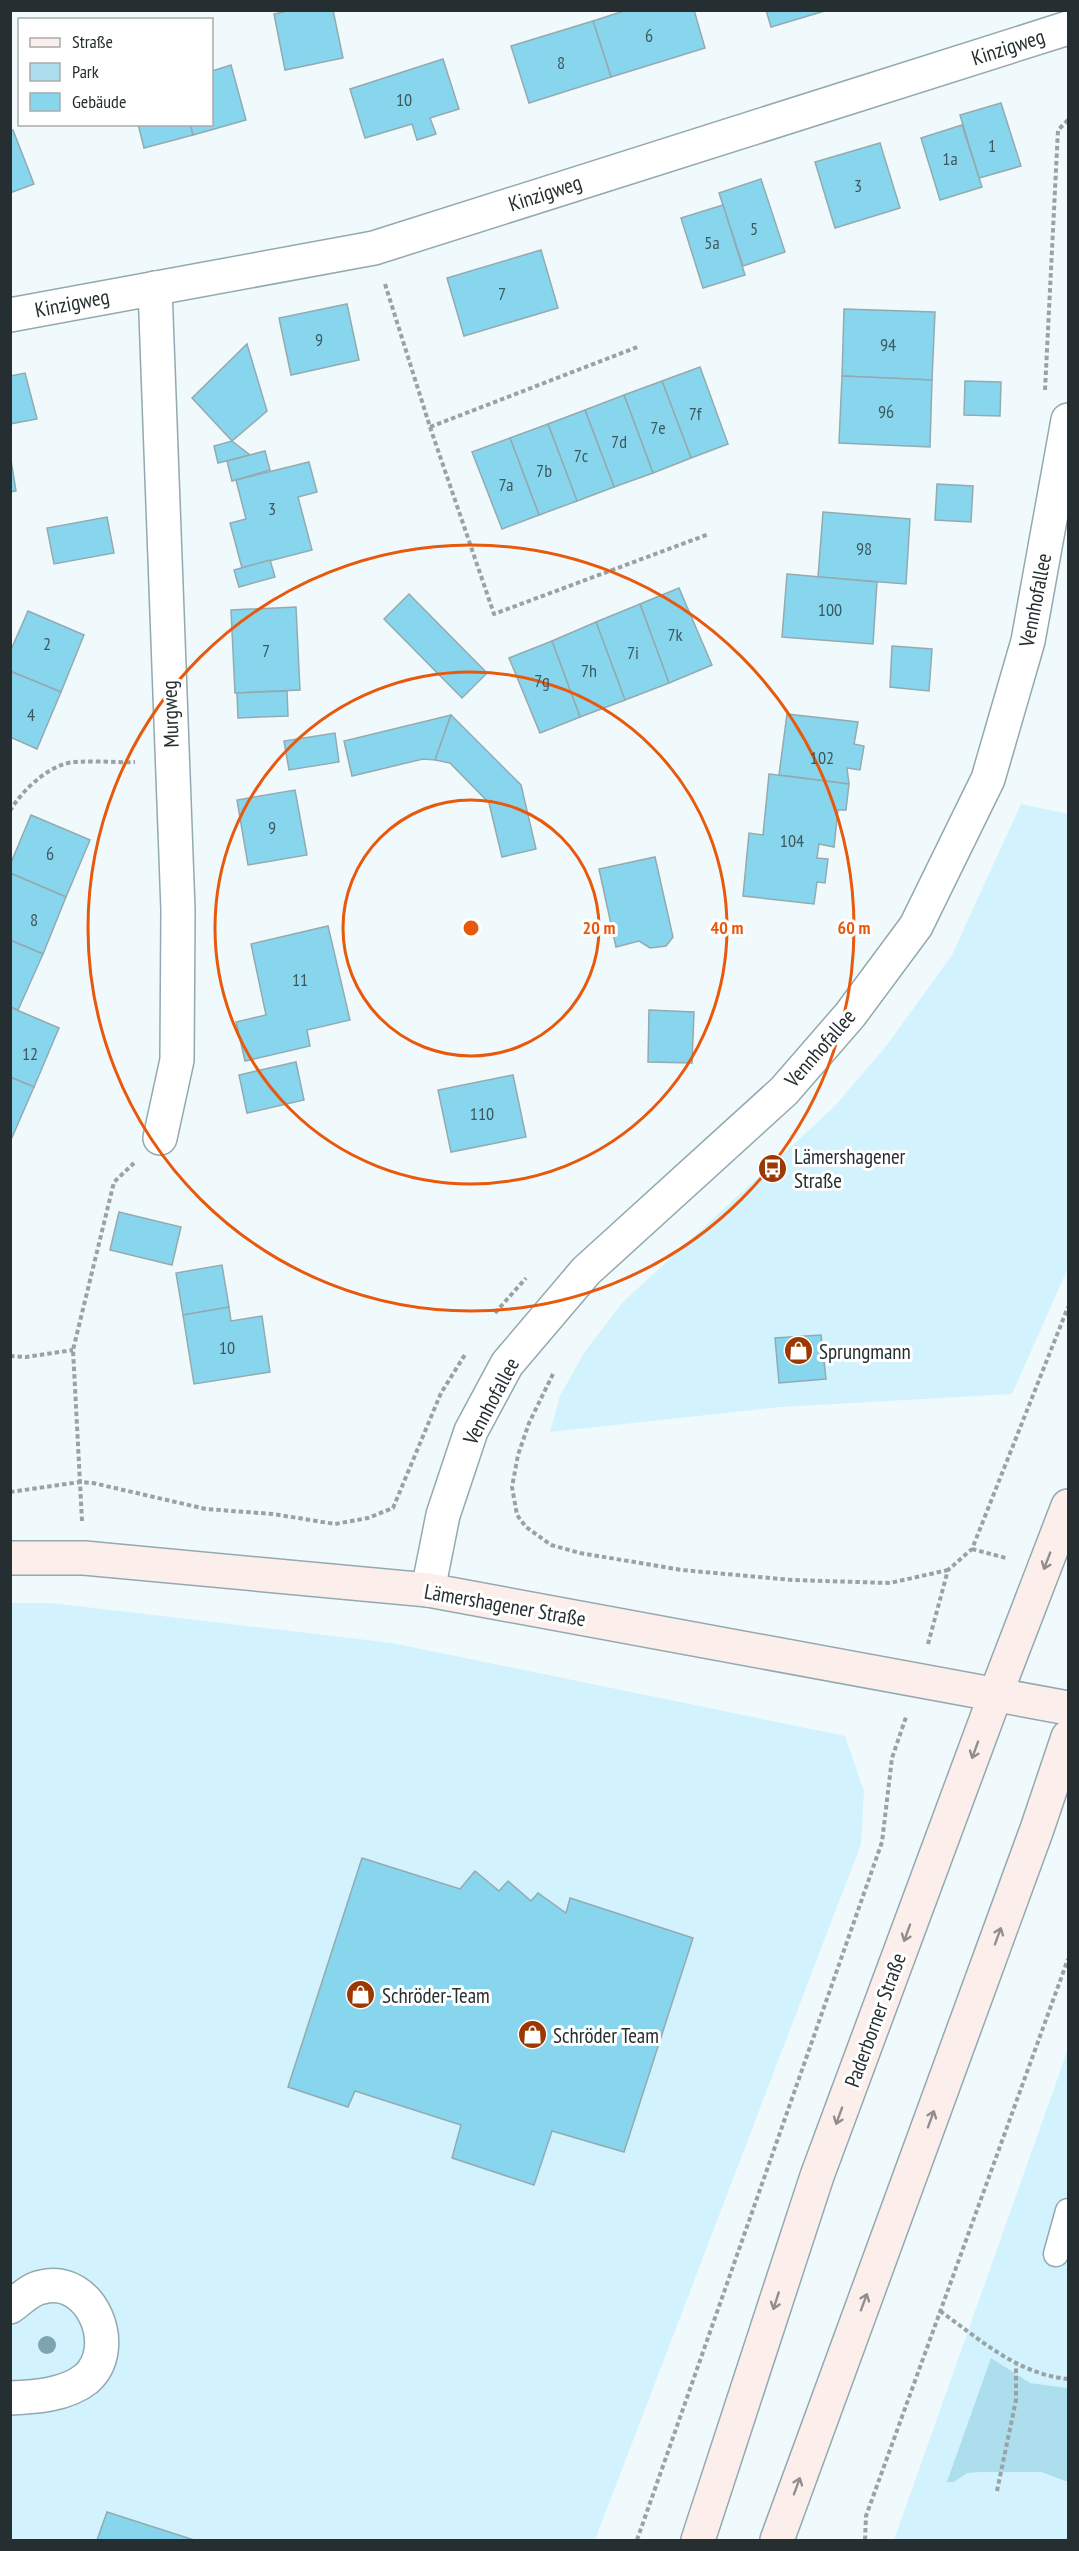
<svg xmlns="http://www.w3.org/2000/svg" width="1079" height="2551" viewBox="0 0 1079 2551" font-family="'PT Sans Narrow',sans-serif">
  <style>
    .built { fill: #d2f2fd }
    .green { fill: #acdeed }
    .building { fill: #87d6ed; stroke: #94aab1; stroke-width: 1.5 }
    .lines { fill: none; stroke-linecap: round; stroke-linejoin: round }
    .lane-casing { stroke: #93a9b0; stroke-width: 27 }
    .street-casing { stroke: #93a9b0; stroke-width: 36 }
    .secondary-casing { stroke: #93a9b0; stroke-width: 36 }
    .path { stroke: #99a3a5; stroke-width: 4; stroke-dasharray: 4.5 3; stroke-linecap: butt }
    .lane { stroke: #fff; stroke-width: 24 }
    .street { stroke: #fff; stroke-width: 33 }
    .secondary { stroke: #fcefeb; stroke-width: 33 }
    .tree { fill: #7da4af }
    .oneway { stroke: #908e8e }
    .ring { fill: none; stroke: #e8590c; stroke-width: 3 }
    .labels { text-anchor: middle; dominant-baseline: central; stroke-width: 6; stroke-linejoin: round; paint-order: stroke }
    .number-label { font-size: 18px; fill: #3e585f }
    .street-label { font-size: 21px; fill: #252e30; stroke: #fff }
    .poi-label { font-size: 21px; fill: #252e30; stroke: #fff; text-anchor: start }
    .centre { fill: #e8590c; stroke: #fff; stroke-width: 3 }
    .ring-label { font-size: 18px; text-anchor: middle; font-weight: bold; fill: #e8590c; stroke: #fff; stroke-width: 6; stroke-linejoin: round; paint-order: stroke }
  </style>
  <rect width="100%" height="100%" fill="#f0fafd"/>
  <g class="built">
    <path d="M 1021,804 L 1068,814 L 1068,1268 L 1012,1394 L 780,1407 L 550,1432 L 560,1396 L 584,1353 L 622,1303 L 835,1106 L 887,1045 L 952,955 Z"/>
    <path d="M 11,1603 L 51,1603 L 392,1643 L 845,1736 L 864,1791 L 861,1844 L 595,2540 L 11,2540 Z"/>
    <path d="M 1068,2049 L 1068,2388 L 1030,2383 L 954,2482 L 967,2473 L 983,2472 L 1041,2472 L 1068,2482 L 1068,2540 L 894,2540 Z"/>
  </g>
  <path class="green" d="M 991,2358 L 1030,2383 L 1068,2388 L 1068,2482 L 1041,2472 L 983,2472 L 967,2473 L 954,2482 L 947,2482 Z"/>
  <g class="building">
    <path d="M 292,10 L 333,10 L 343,58 L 285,70 L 274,14 Z"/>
    <path d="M 627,10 L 694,10 L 705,48 L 611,77 L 593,21 Z"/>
    <path d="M 766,10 L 828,10 L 771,27 Z"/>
    <path d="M 593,21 L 611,77 L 529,103 L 511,46 Z"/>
    <path d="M 443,59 L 459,109 L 430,118 L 436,134 L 417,140 L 412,124 L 365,138 L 350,89 Z"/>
    <path d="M 231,65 L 246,120 L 193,135 L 190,124 L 212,124 L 212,71 Z"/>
    <path d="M 1001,103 L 1021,166 L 979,178 L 960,115 Z"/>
    <path d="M 138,124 L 190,124 L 193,135 L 144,148 Z"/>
    <path d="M 962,125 L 982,187 L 940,200 L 921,138 Z"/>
    <path d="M 13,130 L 34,184 L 10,193 L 10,131 Z"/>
    <path d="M 880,143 L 900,208 L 835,228 L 815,162 Z"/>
    <path d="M 761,179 L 785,252 L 743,266 L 719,193 Z"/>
    <path d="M 723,205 L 745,275 L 703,288 L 681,218 Z"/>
    <path d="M 541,250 L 558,308 L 464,336 L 447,278 Z"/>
    <path d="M 347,304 L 359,360 L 291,375 L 279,318 Z"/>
    <path d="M 844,309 L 935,312 L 932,380 L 842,376 Z"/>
    <path d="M 247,344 L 267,411 L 232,441 L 192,398 Z"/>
    <path d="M 700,367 L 728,444 L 691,458 L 662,381 Z"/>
    <path d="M 25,373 L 37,419 L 10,424 L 10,376 Z"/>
    <path d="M 842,376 L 932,380 L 930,447 L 839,443 Z"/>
    <path d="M 662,381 L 691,458 L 653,473 L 624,395 Z"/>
    <path d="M 965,381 L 1001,382 L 1000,416 L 964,415 Z"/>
    <path d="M 624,395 L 653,473 L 614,487 L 585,410 Z"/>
    <path d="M 585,410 L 614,487 L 577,501 L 548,424 Z"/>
    <path d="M 548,424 L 577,501 L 539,515 L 510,438 Z"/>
    <path d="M 510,438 L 539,515 L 502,529 L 472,452 Z"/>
    <path d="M 232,441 L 250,455 L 218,463 L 214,446 Z"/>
    <path d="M 265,451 L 270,470 L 232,481 L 227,461 Z"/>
    <path d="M 10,454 L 16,491 L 10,492 Z"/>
    <path d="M 309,462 L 317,492 L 298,497 L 312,550 L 242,568 L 230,523 L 246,519 L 236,480 Z"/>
    <path d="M 937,484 L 973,486 L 971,522 L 935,520 Z"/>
    <path d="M 823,512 L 910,519 L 906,584 L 818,577 Z"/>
    <path d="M 107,517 L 114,553 L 54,564 L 47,528 Z"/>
    <path d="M 270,560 L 275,577 L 239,587 L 234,570 Z"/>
    <path d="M 787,574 L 877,582 L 873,644 L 782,637 Z"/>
    <path d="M 679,588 L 712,665 L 669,683 L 640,604 Z"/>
    <path d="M 409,594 L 487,673 L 462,698 L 384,619 Z"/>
    <path d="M 640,604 L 669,683 L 625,700 L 596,622 Z"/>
    <path d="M 296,607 L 300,690 L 235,693 L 231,610 Z"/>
    <path d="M 28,611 L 84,635 L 61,692 L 10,671 L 10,652 Z"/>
    <path d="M 596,622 L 625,700 L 580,717 L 552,641 Z"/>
    <path d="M 552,641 L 580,717 L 540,733 L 509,658 Z"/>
    <path d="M 892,646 L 932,649 L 929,691 L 890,687 Z"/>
    <path d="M 10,671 L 61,692 L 37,749 L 10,737 Z"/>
    <path d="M 287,691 L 288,716 L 238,718 L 237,693 Z"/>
    <path d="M 787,714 L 858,722 L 854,744 L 864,746 L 860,770 L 847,768 L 849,784 L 779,775 Z"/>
    <path d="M 451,715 L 435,760 L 423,759 L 352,776 L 344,741 Z"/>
    <path d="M 451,715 L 521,785 L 536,849 L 502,857 L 489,803 L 450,763 L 435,760 Z"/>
    <path d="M 335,733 L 339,762 L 289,770 L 284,741 Z"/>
    <path d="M 769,774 L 849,784 L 846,810 L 838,810 L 834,847 L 819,844 L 817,858 L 828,859 L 825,883 L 817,882 L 814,904 L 743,896 L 749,833 L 763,835 Z"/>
    <path d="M 295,790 L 307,855 L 248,865 L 237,800 Z"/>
    <path d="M 31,815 L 90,840 L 66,897 L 10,873 L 10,865 Z"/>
    <path d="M 655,857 L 673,937 L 666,946 L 650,948 L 639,941 L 616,947 L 599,869 Z"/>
    <path d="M 10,873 L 66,897 L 43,954 L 10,940 Z"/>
    <path d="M 328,926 L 350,1020 L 307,1030 L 310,1046 L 245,1061 L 236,1022 L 266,1015 L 251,944 Z"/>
    <path d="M 10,940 L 43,954 L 18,1010 L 10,1007 Z"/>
    <path d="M 10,1007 L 59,1028 L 34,1087 L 10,1077 Z"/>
    <path d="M 649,1010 L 694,1012 L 692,1063 L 648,1062 Z"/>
    <path d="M 296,1062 L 304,1100 L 247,1113 L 239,1075 Z"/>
    <path d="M 513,1075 L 526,1137 L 451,1152 L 438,1090 Z"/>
    <path d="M 10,1077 L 34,1087 L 10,1142 Z"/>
    <path d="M 119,1212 L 181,1227 L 172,1265 L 110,1250 Z"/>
    <path d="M 222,1265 L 229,1307 L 183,1315 L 176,1273 Z"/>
    <path d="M 229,1307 L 231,1321 L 262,1316 L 270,1372 L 194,1384 L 183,1315 Z"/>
    <path d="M 821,1335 L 826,1379 L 779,1383 L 775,1338 Z"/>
    <path d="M 362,1858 L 460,1889 L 475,1871 L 499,1891 L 508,1881 L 531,1901 L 538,1893 L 566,1913 L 570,1898 L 693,1938 L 624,2152 L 552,2131 L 534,2185 L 452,2158 L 461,2125 L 355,2091 L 348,2107 L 288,2087 Z"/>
    <path d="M 107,2512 L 194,2540 L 97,2540 Z"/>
  </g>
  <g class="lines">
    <defs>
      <path id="lane" d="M 1056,2254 L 1068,2211"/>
      <g id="street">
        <path d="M 155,288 L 178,910 L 177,1060 L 160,1138"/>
        <path d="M 10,315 L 374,248 L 1068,28"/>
        <path d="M 428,1590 L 443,1515 L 471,1431 L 507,1364 L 586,1271 L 784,1091 L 850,1015 L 916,926 L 988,779 L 1028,641 L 1068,420"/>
        <path d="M 10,2307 C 20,2300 30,2289 42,2287 C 91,2274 122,2348 86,2379 C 66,2395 35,2397 10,2398"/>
      </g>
      <g id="secondary">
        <path d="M 10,1558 L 84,1558 L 428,1590 L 1068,1708"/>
        <path d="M 698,2540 L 817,2176 L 995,1696 L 1068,1506"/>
        <path d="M 777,2540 L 1037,1829 L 1068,1737"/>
      </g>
    </defs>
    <use href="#lane" class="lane-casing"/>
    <use href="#street" class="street-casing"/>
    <use href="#secondary" class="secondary-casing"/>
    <g class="path">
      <path d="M 385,284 L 430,427 L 640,346"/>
      <path d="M 1045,390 L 1058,130 L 1068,120"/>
      <path d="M 430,427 L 494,614 L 709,534"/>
      <path d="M 10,811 C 21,792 43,771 64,764 C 80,759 116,763 135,762"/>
      <path d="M 495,1313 L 526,1278"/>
      <path d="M 10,1356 L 26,1357 L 73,1350"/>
      <path d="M 553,1374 L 529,1423 L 518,1455 L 512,1487 L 517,1515 L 526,1527 L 551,1545 L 580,1553 L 682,1570 L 792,1580 L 890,1583 L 948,1570"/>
      <path d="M 10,1492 L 80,1482 L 93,1483 L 206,1509 L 273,1514 L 335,1524 L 368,1518 L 393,1508 L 441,1393 L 466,1353"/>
      <path d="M 82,1521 L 73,1350 L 114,1182 L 134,1163"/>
      <path d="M 972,1549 L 1006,1558"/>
      <path d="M 928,1644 L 948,1570 L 972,1549 L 1068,1307"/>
      <path d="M 940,2311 C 981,2340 1017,2374 1068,2379"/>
      <path d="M 997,2491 L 1016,2400 L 1016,2365"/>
      <path d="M 637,2540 L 882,1842 L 892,1758 L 906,1717"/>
      <path d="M 865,2540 L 866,2516 L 1068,1959"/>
    </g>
    <use href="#lane" class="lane"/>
    <use href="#street" class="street"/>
    <use href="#secondary" class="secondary"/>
  </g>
  <circle class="tree" cx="47" cy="2345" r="9"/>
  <defs><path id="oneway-shaft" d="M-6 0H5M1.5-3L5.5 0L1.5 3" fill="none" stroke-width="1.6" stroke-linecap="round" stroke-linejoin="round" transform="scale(1.5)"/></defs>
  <g class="oneway">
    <use href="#oneway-shaft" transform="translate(1047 1561) rotate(111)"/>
    <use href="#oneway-shaft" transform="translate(975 1750) rotate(110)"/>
    <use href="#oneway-shaft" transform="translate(907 1933) rotate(110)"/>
    <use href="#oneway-shaft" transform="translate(998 1936) rotate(-70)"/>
    <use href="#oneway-shaft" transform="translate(839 2116) rotate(110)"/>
    <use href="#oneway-shaft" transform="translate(931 2119) rotate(-70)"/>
    <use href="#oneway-shaft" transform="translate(776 2301) rotate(108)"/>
    <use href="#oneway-shaft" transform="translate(864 2302) rotate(-70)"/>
    <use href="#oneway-shaft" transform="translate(797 2486) rotate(-70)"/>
  </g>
  <g class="ring">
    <circle cx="471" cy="928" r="128"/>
    <circle cx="471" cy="928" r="256"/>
    <circle cx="471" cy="928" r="383"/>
  </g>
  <defs>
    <symbol id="bus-disc" viewBox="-11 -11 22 22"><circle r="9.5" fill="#9c3803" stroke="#fff"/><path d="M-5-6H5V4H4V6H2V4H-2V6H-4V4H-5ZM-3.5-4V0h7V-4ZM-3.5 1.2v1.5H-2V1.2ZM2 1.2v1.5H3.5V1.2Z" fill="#fff"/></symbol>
    <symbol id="shop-disc" viewBox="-11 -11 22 22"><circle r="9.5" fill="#9c3803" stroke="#fff"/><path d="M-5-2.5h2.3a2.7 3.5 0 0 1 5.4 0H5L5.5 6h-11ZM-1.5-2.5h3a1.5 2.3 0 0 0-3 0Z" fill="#fff"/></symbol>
  </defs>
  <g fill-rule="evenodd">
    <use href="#bus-disc" x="756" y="1152" width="33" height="33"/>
    <use href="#shop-disc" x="782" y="1334" width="33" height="33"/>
    <use href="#shop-disc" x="344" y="1978" width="33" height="33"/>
    <use href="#shop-disc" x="516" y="2018" width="33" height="33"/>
  </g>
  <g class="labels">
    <g class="number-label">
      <text x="649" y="35">6</text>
      <text x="561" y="62">8</text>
      <text x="404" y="99">10</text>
      <text x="992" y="145">1</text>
      <text x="950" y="158">1a</text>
      <text x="858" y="185">3</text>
      <text x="754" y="228">5</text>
      <text x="712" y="242">5a</text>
      <text x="502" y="293">7</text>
      <text x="319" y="339">9</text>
      <text x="888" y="344">94</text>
      <text x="886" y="411">96</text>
      <text x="695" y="413">7f</text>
      <text x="658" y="427">7e</text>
      <text x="619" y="441">7d</text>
      <text x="581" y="455">7c</text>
      <text x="544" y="470">7b</text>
      <text x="506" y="484">7a</text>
      <text x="272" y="508">3</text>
      <text x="864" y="548">98</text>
      <text x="830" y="609">100</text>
      <text x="675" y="634">7k</text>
      <text x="47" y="643">2</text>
      <text x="266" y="650">7</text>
      <text x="633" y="652">7i</text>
      <text x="589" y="670">7h</text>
      <text x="542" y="680">7g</text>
      <text x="31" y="714">4</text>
      <text x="822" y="757">102</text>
      <text x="272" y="827">9</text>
      <text x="792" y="840">104</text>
      <text x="50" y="853">6</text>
      <text x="34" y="919">8</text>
      <text x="300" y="979">11</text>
      <text x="30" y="1053">12</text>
      <text x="482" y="1113">110</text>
      <text x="227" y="1347">10</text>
    </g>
    <g class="street-label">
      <text transform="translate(1008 47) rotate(-18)">Kinzigweg</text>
      <text transform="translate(545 193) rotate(-18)">Kinzigweg</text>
      <text transform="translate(72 303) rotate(-11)">Kinzigweg</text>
      <text transform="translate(1035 600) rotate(-79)">Vennhofallee</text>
      <text transform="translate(170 714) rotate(-92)">Murgweg</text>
      <text transform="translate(820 1048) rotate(-49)">Vennhofallee</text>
      <text transform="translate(491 1401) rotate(-62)">Vennhofallee</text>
      <text transform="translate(505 1605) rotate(10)">Lämershagener Straße</text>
      <text transform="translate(875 2020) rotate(-70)">Paderborner Straße</text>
    </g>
    <g class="poi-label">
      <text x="794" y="1156">Lämershagener<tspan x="794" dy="24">Straße</tspan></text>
      <text x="819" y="1351">Sprungmann</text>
      <text x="382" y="1995">Schröder-Team</text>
      <text x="553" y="2035">Schröder Team</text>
    </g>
  </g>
  <circle cx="471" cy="928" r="9" class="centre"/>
  <g class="ring-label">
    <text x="599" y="934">20 m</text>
    <text x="727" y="934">40 m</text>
    <text x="854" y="934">60 m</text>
  </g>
  <rect width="1079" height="2551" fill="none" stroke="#252e30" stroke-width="24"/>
  <rect x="18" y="18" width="195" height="108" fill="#ffffff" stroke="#a8abac" stroke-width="1.5"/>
  <rect x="30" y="38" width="30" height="9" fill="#fcefeb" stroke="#a8abac" stroke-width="1.5"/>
  <text x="72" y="48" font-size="18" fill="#252e30">Straße</text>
  <rect x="30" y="63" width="30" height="18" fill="#acdeed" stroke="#a8abac" stroke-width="1.5"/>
  <text x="72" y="78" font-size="18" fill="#252e30">Park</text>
  <rect x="30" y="93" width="30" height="18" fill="#87d6ed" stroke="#a8abac" stroke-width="1.5"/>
  <text x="72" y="108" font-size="18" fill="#252e30">Gebäude</text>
</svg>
